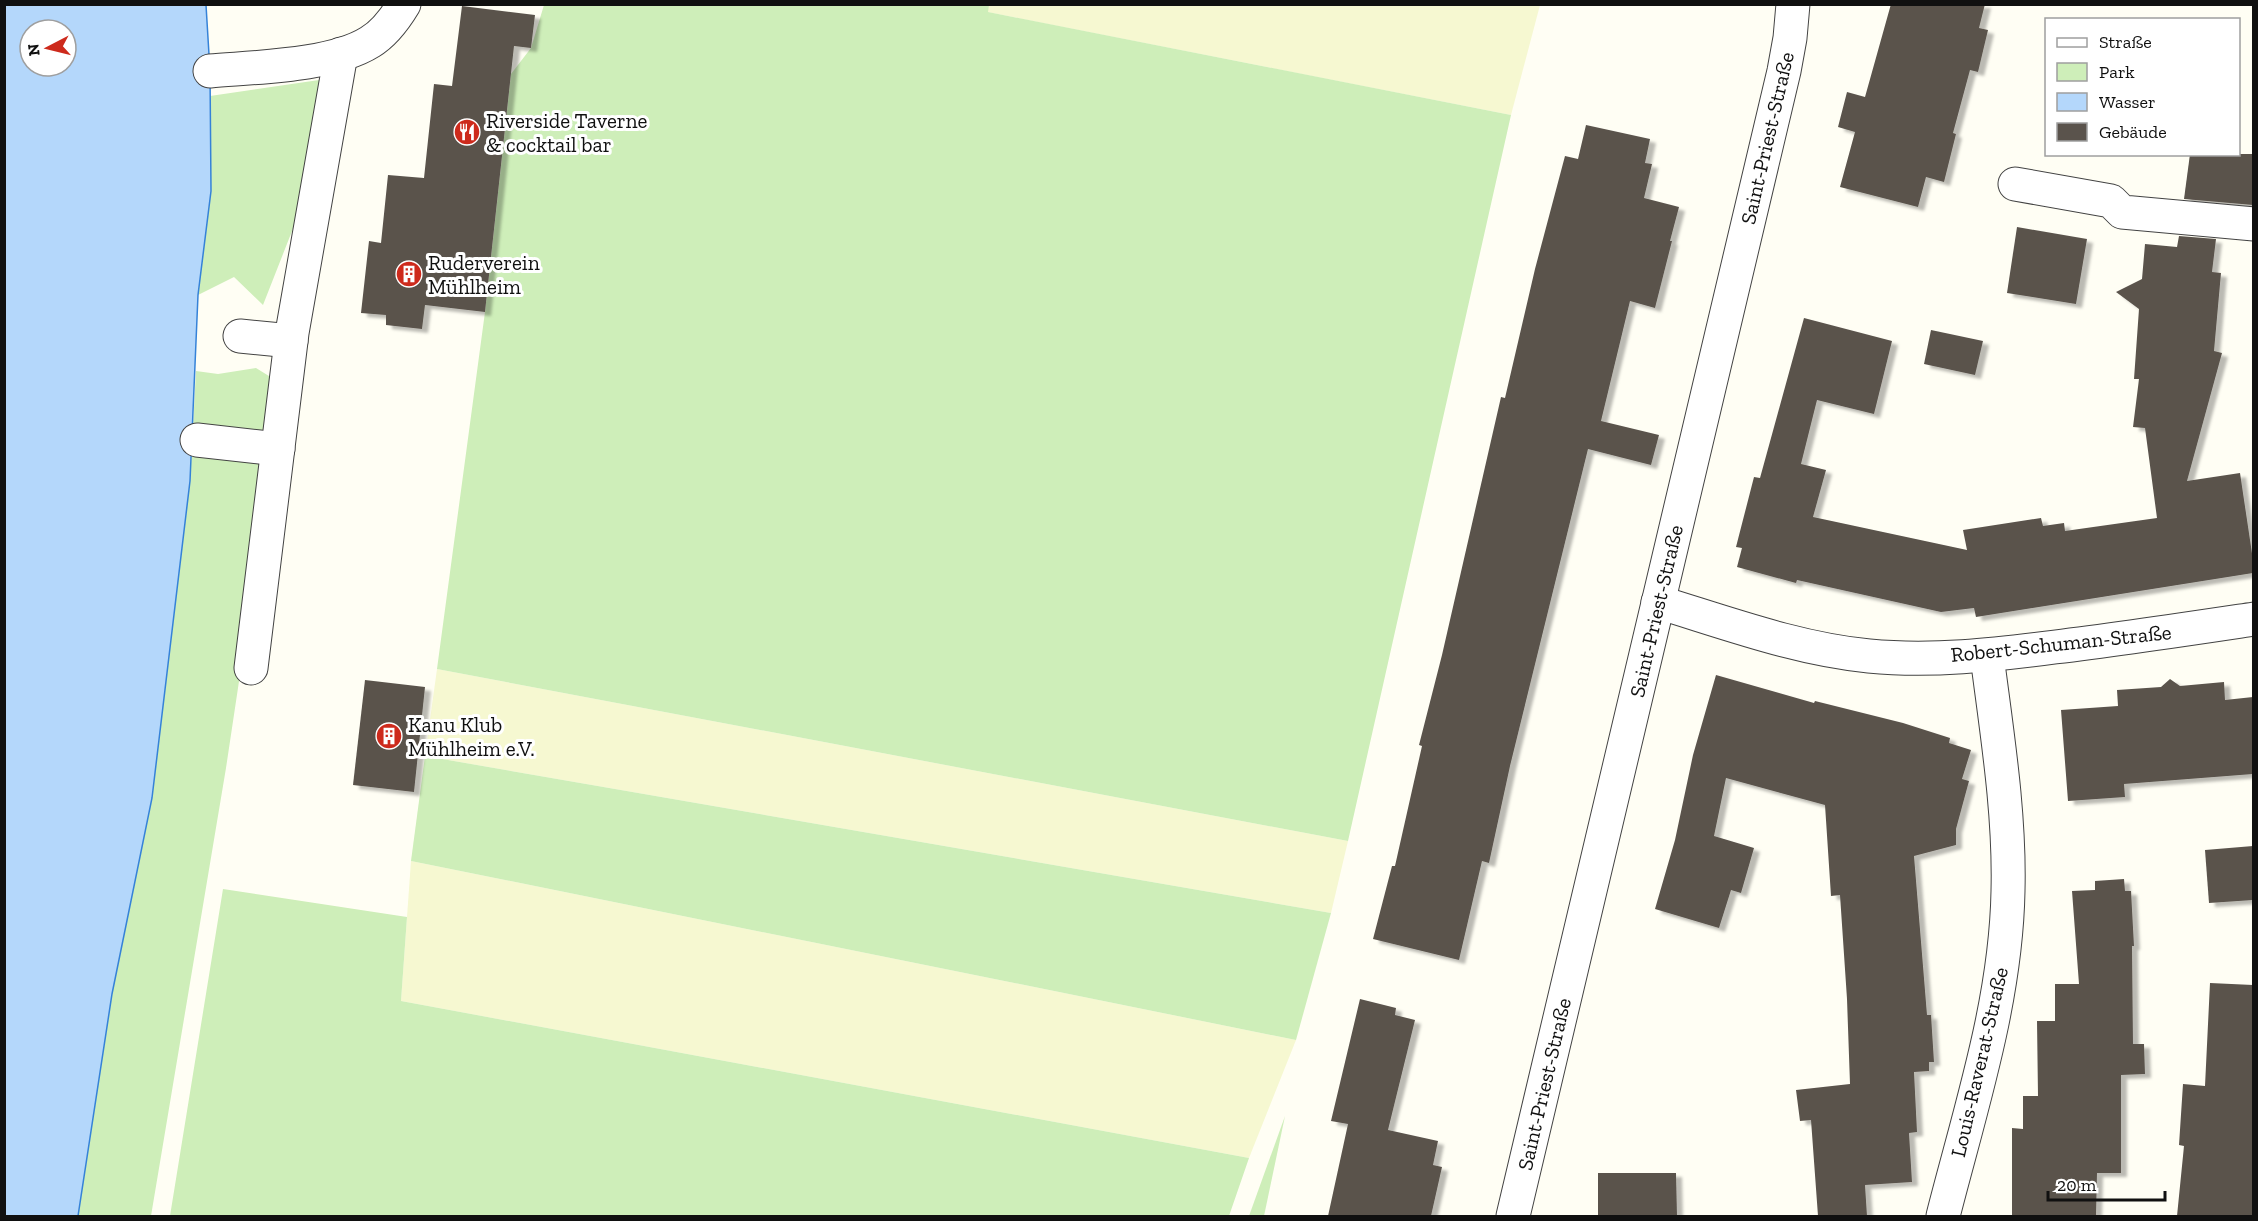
<svg xmlns="http://www.w3.org/2000/svg" width="2258" height="1221" viewBox="0 0 2258 1221" font-family="'Zilla Slab',serif">
  <style>
    .farmland { fill: #f6f8d1 }
    .green { fill: #ceeeb9 }
    .water { fill: #b4d7fb; stroke: #3582d8; stroke-width: 1.5; fill-rule: evenodd }
    .building { fill: #5a534c; filter: url(#shadow) }
    .lines { fill: none; stroke-linecap: round; stroke-linejoin: round }
    .minor-casing { stroke: #434343; stroke-width: 35 }
    .minor { stroke: #fff; stroke-width: 33 }
    .labels { text-anchor: middle; dominant-baseline: central; stroke-width: 6; stroke-linejoin: round; paint-order: stroke }
    .poi-label { font-size: 21px; fill: #101010; stroke: #fff; text-anchor: start }
    .street-label { font-size: 21px; fill: #101010; stroke: #fff }
  </style>
  <defs>
    <filter id="shadow"><feDropShadow dx="6" dy="4" stdDeviation="1.5" flood-color="#0004"/></filter>
  </defs>
  <rect width="100%" height="100%" fill="#fffef4"/>
  <g class="farmland">
    <path d="M 989,4 L 1540,5 L 1511,115 L 987,12 Z"/>
    <path d="M 437,669 L 1348,841 L 1331,913 L 425,756 Z"/>
    <path d="M 411,861 L 1296,1040 L 1249,1158 L 401,1001 Z"/>
  </g>
  <g class="green">
    <path d="M 544,5 L 989,5 L 988,12 L 1511,115 L 1348,841 L 437,669 L 485,312 L 511,74 L 531,48 Z"/>
    <path d="M 326,79 L 305,198 L 263,305 L 234,277 L 198,295 L 211,191 L 210,96 Z"/>
    <path d="M 256,368 L 277,381 L 256,568 L 226,768 L 151,1216 L 78,1216 L 112,994 L 152,798 L 190,481 L 196,371 L 218,374 Z"/>
    <path d="M 425,756 L 1331,913 L 1296,1040 L 411,861 Z"/>
    <path d="M 223,889 L 407,917 L 401,1001 L 1249,1158 L 1229,1216 L 170,1216 Z"/>
    <path d="M 1285,1116 L 1264,1216 L 1249,1216 Z"/>
  </g>
  <path class="water" d="M 5,5 L 206,5 L 210,71 L 211,191 L 198,295 L 190,481 L 152,798 L 112,994 L 78,1216 L 5,1216 ZM 30,30 L 66,30 L 66,66 L 30,66 Z"/>
  <g class="building">
    <path d="M 1891,4 L 1985,4 L 1979,28 L 1988,30 L 1978,72 L 1970,70 L 1953,133 L 1956,134 L 1944,182 L 1926,177 L 1918,207 L 1840,187 L 1855,132 L 1838,127 L 1847,92 L 1865,97 Z"/>
    <path d="M 462,6 L 535,15 L 531,48 L 514,46 L 485,312 L 425,305 L 422,329 L 386,325 L 386,315 L 361,313 L 369,241 L 381,243 L 388,175 L 424,178 L 434,84 L 452,86 Z"/>
    <path d="M 1586,125 L 1650,139 L 1645,163 L 1652,164 L 1644,198 L 1679,207 L 1670,241 L 1672,241 L 1655,308 L 1630,301 L 1601,421 L 1659,435 L 1651,465 L 1588,449 L 1510,766 L 1489,863 L 1482,861 L 1459,960 L 1373,939 L 1392,866 L 1395,866 L 1422,746 L 1419,745 L 1442,655 L 1501,397 L 1505,398 L 1535,269 L 1565,156 L 1578,159 Z"/>
    <path d="M 2190,154 L 2253,154 L 2253,205 L 2184,199 Z"/>
    <path d="M 2017,227 L 2087,239 L 2076,304 L 2007,293 Z"/>
    <path d="M 2179,236 L 2216,239 L 2212,272 L 2221,273 L 2214,351 L 2222,353 L 2187,481 L 2240,473 L 2253,560 L 2253,573 L 1976,617 L 1974,608 L 1941,612 L 1797,580 L 1796,583 L 1737,567 L 1742,548 L 1736,547 L 1754,477 L 1760,478 L 1804,318 L 1892,341 L 1874,414 L 1817,400 L 1801,464 L 1826,470 L 1813,517 L 1967,550 L 1963,530 L 2041,518 L 2043,526 L 2064,523 L 2065,531 L 2157,518 L 2145,428 L 2133,427 L 2139,379 L 2134,379 L 2139,309 L 2116,292 L 2142,279 L 2145,244 L 2177,247 Z"/>
    <path d="M 1931,330 L 1983,341 L 1975,375 L 1924,364 Z"/>
    <path d="M 1716,675 L 1814,703 L 1815,701 L 1903,723 L 1950,738 L 1949,743 L 1971,750 L 1962,779 L 1969,781 L 1956,829 L 1956,845 L 1914,856 L 1927,1015 L 1931,1015 L 1934,1062 L 1929,1062 L 1929,1071 L 1914,1072 L 1917,1132 L 1909,1133 L 1912,1182 L 1865,1185 L 1867,1216 L 1818,1216 L 1811,1120 L 1800,1121 L 1796,1090 L 1850,1084 L 1847,999 L 1840,895 L 1831,896 L 1825,805 L 1726,778 L 1714,836 L 1754,848 L 1741,893 L 1731,890 L 1719,928 L 1655,909 L 1675,840 L 1693,755 Z"/>
    <path d="M 2170,679 L 2180,686 L 2224,682 L 2225,700 L 2253,697 L 2253,774 L 2124,784 L 2125,797 L 2068,801 L 2061,710 L 2118,706 L 2117,690 L 2161,687 Z"/>
    <path d="M 365,680 L 425,687 L 414,792 L 353,785 Z"/>
    <path d="M 2253,846 L 2253,900 L 2209,903 L 2205,850 Z"/>
    <path d="M 2124,879 L 2125,891 L 2131,891 L 2134,946 L 2132,946 L 2133,1044 L 2144,1044 L 2145,1074 L 2121,1075 L 2121,1173 L 2097,1173 L 2096,1216 L 2012,1216 L 2012,1128 L 2023,1129 L 2023,1096 L 2038,1096 L 2037,1021 L 2055,1021 L 2055,984 L 2079,984 L 2072,891 L 2095,890 L 2095,881 Z"/>
    <path d="M 2210,983 L 2253,985 L 2253,1216 L 2177,1216 L 2184,1146 L 2179,1145 L 2183,1084 L 2205,1086 Z"/>
    <path d="M 1360,999 L 1396,1008 L 1395,1015 L 1415,1020 L 1388,1130 L 1438,1141 L 1433,1165 L 1442,1167 L 1431,1216 L 1328,1216 L 1348,1124 L 1331,1121 Z"/>
    <path d="M 1598,1173 L 1676,1173 L 1677,1216 L 1598,1216 Z"/>
  </g>
  <g class="lines">
    <defs>
      <g id="minor">
        <path d="M 210,71 C 255,67 332,66 370,42 C 385,33 395,19 404,4"/>
        <path d="M 2015,184 L 2111,201 L 2122,212 L 2254,224"/>
        <path d="M 240,336 L 291,341"/>
        <path d="M 197,440 L 278,449"/>
        <path d="M 1658,602 C 1727,623 1797,649 1869,656 C 1931,662 1994,655 2055,647 C 2121,639 2187,629 2254,619"/>
        <path d="M 251,668 L 292,333 L 341,54"/>
        <path d="M 1513,1216 L 1784,71 L 1790,38 L 1793,4"/>
        <path d="M 1943,1216 C 1970,1110 2006,1002 2008,891 C 2010,813 1997,734 1987,656"/>
      </g>
    </defs>
    <use href="#minor" class="minor-casing"/>
    <use href="#minor" class="minor"/>
  </g>
  <defs>
    <symbol id="restaurant-disc" viewBox="-11 -11 22 22"><circle r="9.5" fill="#cd2a1c" stroke="#fff"/><path d="M-5-6h1v4h1v-4h1v4h1v-4h1v5L-1.5 .5V6h-2V.5L-5-1ZM5-6V6H3V1.5H1.5Q1.5-4 5-6Z" fill="#fff"/></symbol>
    <symbol id="building-disc" viewBox="-11 -11 22 22"><circle r="9.5" fill="#cd2a1c" stroke="#fff"/><path d="M-4-6H4V6H1V3H-1V6H-4ZM-2.5-4.3h1.7v1.8h-1.7ZM.8-4.3h1.7v1.8H.8ZM-2.5-1h1.7V.8h-1.7ZM.8-1h1.7V.8H.8Z" fill="#fff"/></symbol>
  </defs>
  <g fill-rule="evenodd">
    <use href="#restaurant-disc" x="452" y="117" width="30" height="30"/>
    <use href="#building-disc" x="394" y="259" width="30" height="30"/>
    <use href="#building-disc" x="374" y="721" width="30" height="30"/>
  </g>
  <g class="labels">
    <g class="poi-label">
      <text x="486" y="120">Riverside Taverne<tspan x="486" dy="24">&amp; cocktail bar</tspan></text>
      <text x="428" y="262">Ruderverein<tspan x="428" dy="24">Mühlheim</tspan></text>
      <text x="408" y="724">Kanu Klub<tspan x="408" dy="24">Mühlheim e.V.</tspan></text>
    </g>
    <g class="street-label">
      <text transform="translate(1767 138) rotate(-77)">Saint-Priest-Straße</text>
      <text transform="translate(1656 611) rotate(-77)">Saint-Priest-Straße</text>
      <text transform="translate(2061 643) rotate(-6)">Robert-Schuman-Straße</text>
      <text transform="translate(1979 1062) rotate(-77)">Louis-Raverat-Straße</text>
      <text transform="translate(1544 1084) rotate(-77)">Saint-Priest-Straße</text>
    </g>
  </g>
  <rect width="2258" height="1221" fill="none" stroke="#101010" stroke-width="12"/>
  <rect x="2045" y="18" width="195" height="138" fill="#ffffff" stroke="#9f9f9f" stroke-width="1.5"/>
  <rect x="2057" y="38" width="30" height="9" fill="#ffffff" stroke="#9f9f9f" stroke-width="1.5"/>
  <text x="2099" y="48" font-size="18" fill="#101010">Straße</text>
  <rect x="2057" y="63" width="30" height="18" fill="#ceeeb9" stroke="#9f9f9f" stroke-width="1.5"/>
  <text x="2099" y="78" font-size="18" fill="#101010">Park</text>
  <rect x="2057" y="93" width="30" height="18" fill="#b4d7fb" stroke="#9f9f9f" stroke-width="1.5"/>
  <text x="2099" y="108" font-size="18" fill="#101010">Wasser</text>
  <rect x="2057" y="123" width="30" height="18" fill="#5a534c" stroke="#9f9f9f" stroke-width="1.5"/>
  <text x="2099" y="138" font-size="18" fill="#101010">Gebäude</text>
  <g transform="translate(48 48) rotate(263)"><circle r="28" fill="#ffffff" stroke="#9f9f9f" stroke-width="1.5"/>
  <path d="M0-4.5L10 22L0 15L-10 22Z" fill="#cd2a1c"/>
  <text y="-9" font-size="16" font-weight="bold" text-anchor="middle" fill="#101010">N</text>
  </g>
  <path d="M2048 1191v9h117v-9" fill="none" stroke="#101010" stroke-width="3"/>
  <text x="2057" y="1191" font-size="18" fill="#101010" stroke="#ffffff" stroke-width="4.5" paint-order="stroke">20 m</text>
</svg>
